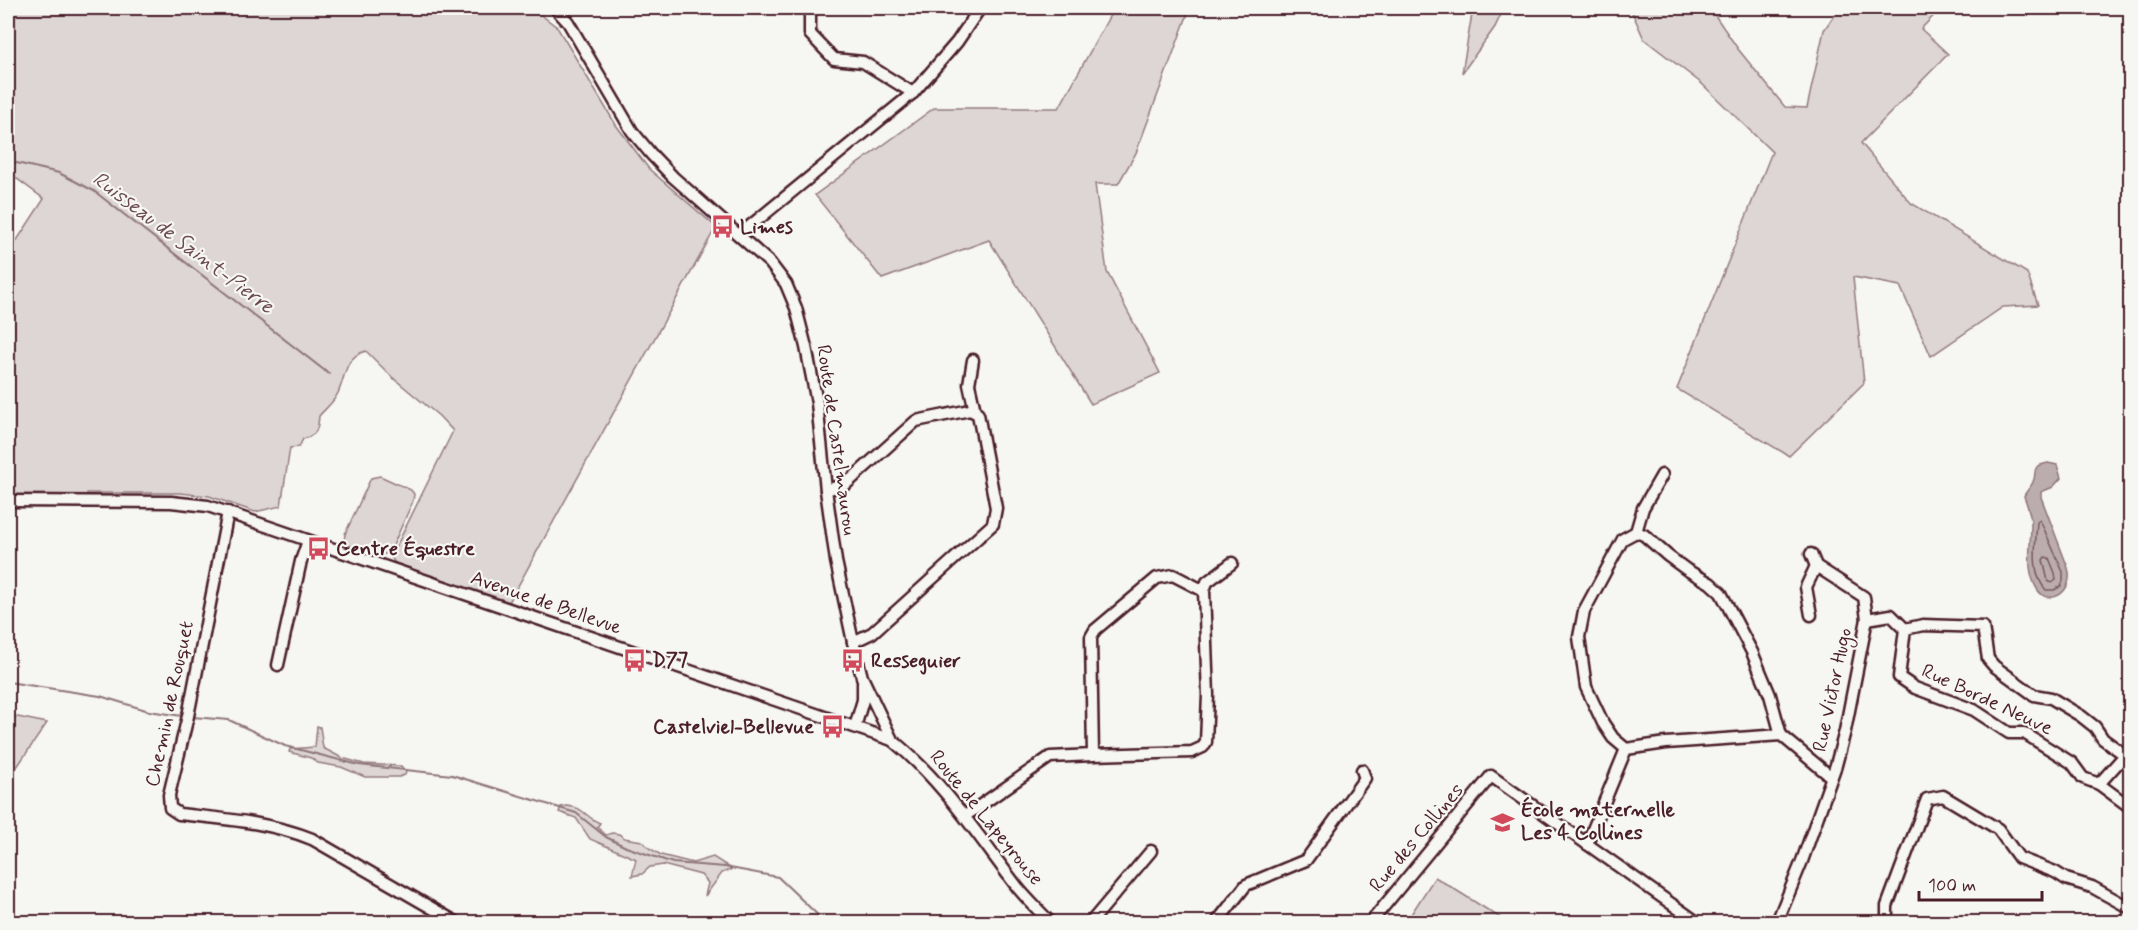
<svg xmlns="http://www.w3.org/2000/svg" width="2138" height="930" viewBox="0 0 2138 930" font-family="Mynerve,sans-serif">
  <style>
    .green { fill: #ddd6d5; stroke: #947a80; stroke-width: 1.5 }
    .water { fill: #bbadae; stroke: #8e747a; stroke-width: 1.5 }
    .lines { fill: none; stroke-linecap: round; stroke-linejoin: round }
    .shore { stroke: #77585f; stroke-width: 1.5 }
    .stream { stroke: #8e747a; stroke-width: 2 }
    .minor-casing { stroke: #4a1f2b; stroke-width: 15 }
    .minor { stroke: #f6f6f2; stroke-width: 10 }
    .labels { text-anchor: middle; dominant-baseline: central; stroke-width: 4.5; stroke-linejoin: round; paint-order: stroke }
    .poi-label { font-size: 20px; font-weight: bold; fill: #4a1f2b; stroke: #f6f6f2; text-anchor: start }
    .street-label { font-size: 20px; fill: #4a1f2b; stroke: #f6f6f2 }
    .water-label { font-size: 21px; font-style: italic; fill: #6c4a52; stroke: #f6f6f2 }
  </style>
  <rect width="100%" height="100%" fill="#f6f6f2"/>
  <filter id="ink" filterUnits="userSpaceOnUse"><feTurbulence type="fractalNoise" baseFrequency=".0167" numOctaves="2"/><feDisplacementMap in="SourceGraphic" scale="12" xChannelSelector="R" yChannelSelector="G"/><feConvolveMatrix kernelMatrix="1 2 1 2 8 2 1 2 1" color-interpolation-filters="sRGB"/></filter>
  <g filter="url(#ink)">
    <g class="green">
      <path d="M 8,8 L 536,8 L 536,11 L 557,27 L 616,125 L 649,169 L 716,227 L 508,604 L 395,563 L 391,557 L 453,431 L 439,416 L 392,377 L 366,351 C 344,357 346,376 338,393 C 334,402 325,409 319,416 C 318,430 317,435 303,439 L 299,447 L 290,448 L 281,506 L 255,512 L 209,496 L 180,493 L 87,493 L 87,498 L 8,495 L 8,254 L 44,199 L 8,172 Z"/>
      <path d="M 1114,8 L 1190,8 L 1136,153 L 1118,184 L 1095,184 L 1107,272 L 1160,373 L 1091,404 L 989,240 L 882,279 L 815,195 L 934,108 L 1059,108 Z"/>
      <path d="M 1473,8 L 1504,8 L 1495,27 L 1462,73 Z"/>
      <path d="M 1602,8 L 1710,8 L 1738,49 L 1785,107 L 1807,108 L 1824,30 L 1839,8 L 1941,8 L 1921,29 L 1948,54 L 1861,143 L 1911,203 L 2027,273 L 2038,305 L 2003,307 L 1931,356 L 1900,286 L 1853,277 L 1864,383 L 1789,456 L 1677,389 L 1772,152 L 1701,83 L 1644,39 L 1632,12 Z"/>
      <path d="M 380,476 L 411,490 L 414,494 L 413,501 L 390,552 C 377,559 361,550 348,545 L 344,541 L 345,534 L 371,478 Z"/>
      <path d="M 8,715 L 47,723 L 8,780 Z"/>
      <path d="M 317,726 L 320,727 L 323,748 L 342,758 L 364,764 L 401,766 L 406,772 L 405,775 L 399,777 L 365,777 L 341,767 L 318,763 L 311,758 L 289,752 L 290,749 L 315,747 Z"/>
      <path d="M 567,806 C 584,807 585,817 600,823 L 597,827 L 606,835 L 612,833 L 619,834 L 624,838 L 642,841 L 649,848 L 661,855 L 693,863 L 713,857 L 732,869 L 722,873 L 705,896 L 708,883 L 701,875 L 663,865 L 650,867 L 642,874 L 632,876 L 636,859 L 590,839 L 576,818 L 559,812 L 561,807 Z"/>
      <path d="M 1435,877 L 1507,922 L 1406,922 Z"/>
    </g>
    <path class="water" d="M 2048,463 L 2057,465 L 2061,478 L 2053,487 L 2041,492 L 2041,497 L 2068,568 C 2075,592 2049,608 2037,589 C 2025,569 2031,545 2031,524 C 2031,514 2027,505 2024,496 C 2026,491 2031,487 2033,482 C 2038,471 2029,467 2048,463 Z"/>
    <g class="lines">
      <g class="shore">
        <path d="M 2040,520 L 2063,572 L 2063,581 L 2061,586 L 2054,590 L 2046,590 C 2030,573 2036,543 2037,522 Z"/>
        <path d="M 2045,557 L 2049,558 L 2055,573 L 2056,580 L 2052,583 L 2048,581 L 2043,560 Z"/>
      </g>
      <g class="stream">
        <path d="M 8,161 L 59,173 L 94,191 L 329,374"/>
        <path d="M 8,682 L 100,696 L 149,711 L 182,716"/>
        <path d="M 192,717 L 229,720 L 285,746 L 359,765 L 452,775 L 576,813 L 606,837 L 626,847 L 673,863 L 725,867 L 778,877 L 825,922"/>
      </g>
      <defs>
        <g id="minor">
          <path d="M 555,8 L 568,22 L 632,131 L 651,154 L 673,177 L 770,263 L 786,284 L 796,308 L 806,347 L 817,403 L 826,490 L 836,561 L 853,642 L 862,677 L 892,740"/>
          <path d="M 813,8 L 810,11 L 810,34 L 834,59 L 863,62 L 913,93"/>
          <path d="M 739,235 L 913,93 L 957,42 L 980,8"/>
          <path d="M 973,360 L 969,384 L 975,411"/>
          <path d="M 826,490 L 846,484 L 916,421 L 970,410 L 978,414 L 996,508 L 993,524 L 872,633 L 853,642"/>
          <path d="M 8,501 L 171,502 L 208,506 L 892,740 C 943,781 978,836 1018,888 C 1028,900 1039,911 1050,922"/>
          <path d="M 228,512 L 188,716 L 169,795 L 170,808 L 179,814 C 224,819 270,822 312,839 L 456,922"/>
          <path d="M 1636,532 L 1643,508 L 1662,475"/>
          <path d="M 1204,591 L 1207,582 L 1232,563"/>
          <path d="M 1811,615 L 1806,587 L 1816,566"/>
          <path d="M 1867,619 L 1891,615 L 1905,629 L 1899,677 L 1915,688 L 1974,710 L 2009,733 L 2024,733 L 2072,763 L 2083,778 L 2099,784 L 2130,807"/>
          <path d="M 1905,629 L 1923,625 L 1983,627 L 1988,659 L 1994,666 L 2034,695 L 2051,698 L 2081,716 L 2095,727 L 2103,739 L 2125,755"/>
          <path d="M 278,665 L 301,561 L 308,541"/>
          <path d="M 855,727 L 863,700 L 863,683"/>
          <path d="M 1781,735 L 1666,743 L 1626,749 L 1613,738 L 1603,723 L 1586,687 L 1579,637 L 1584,611 L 1623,539 L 1636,532 L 1644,535 L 1668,556 L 1687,570 L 1710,583 L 1721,593 L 1752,652 L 1770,695 L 1781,735 L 1830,776"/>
          <path d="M 2099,784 L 2125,755 L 2129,757"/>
          <path d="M 965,816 L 1050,757 L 1093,755 L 1091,637 L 1095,630 L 1157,578 L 1173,575 L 1204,591 L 1208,695 L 1206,742 L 1203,747 L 1192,752 L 1093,755"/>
          <path d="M 1587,844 L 1626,749"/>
          <path d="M 1091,922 L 1151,851"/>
          <path d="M 1217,922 L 1246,885 L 1306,860 L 1365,778 L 1362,770"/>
          <path d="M 1371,922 L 1491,776 L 1697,922"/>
          <path d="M 1777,922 L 1802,861 L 1836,765 L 1845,731 L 1867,619 L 1864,597 L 1816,566 L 1811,554"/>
          <path d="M 1887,922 L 1887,906 L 1927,799 L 1943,796 L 1998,829 L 2019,858 L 2055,872 L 2066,879 L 2092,887 L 2130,908"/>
        </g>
      </defs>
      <use href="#minor" class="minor-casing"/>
      <use href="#minor" class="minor"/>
    </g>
  </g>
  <defs>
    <symbol id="bus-bare" viewBox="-9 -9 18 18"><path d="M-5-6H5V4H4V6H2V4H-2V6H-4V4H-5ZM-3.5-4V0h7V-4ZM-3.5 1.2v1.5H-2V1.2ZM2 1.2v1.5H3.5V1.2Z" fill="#d1495b" stroke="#f6f6f2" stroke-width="2.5" paint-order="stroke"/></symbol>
    <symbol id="school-bare" viewBox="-9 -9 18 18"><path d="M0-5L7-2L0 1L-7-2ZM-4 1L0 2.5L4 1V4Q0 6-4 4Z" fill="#d1495b" stroke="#f6f6f2" stroke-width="2.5" paint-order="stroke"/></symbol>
  </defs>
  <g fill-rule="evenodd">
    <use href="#bus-bare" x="706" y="210" width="33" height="33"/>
    <use href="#bus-bare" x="302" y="532" width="33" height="33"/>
    <use href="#bus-bare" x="618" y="644" width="33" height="33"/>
    <use href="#bus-bare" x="836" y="644" width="33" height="33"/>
    <use href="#bus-bare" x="816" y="710" width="33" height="33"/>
    <use href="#school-bare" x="1486" y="806" width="33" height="33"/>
  </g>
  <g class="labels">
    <g class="poi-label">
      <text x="740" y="227">Limes</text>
      <text x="336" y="549">Centre Équestre</text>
      <text x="652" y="660">D77</text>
      <text x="871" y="661">Resseguier</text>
      <text x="814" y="727" text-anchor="end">Castelviel-Bellevue</text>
      <text x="1521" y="810">École maternelle<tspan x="1521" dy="23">Les 4 Collines</tspan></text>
    </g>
    <g class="street-label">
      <text transform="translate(836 440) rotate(82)">Route de Castelmaurou</text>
      <text transform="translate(546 603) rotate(19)">Avenue de Bellevue</text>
      <text transform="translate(1833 690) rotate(-78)">Rue Victor Hugo</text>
      <text transform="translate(1987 700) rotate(25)">Rue Borde Neuve</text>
      <text transform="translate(170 704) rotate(-78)">Chemin de Rouquet</text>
      <text transform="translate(986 818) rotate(51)">Route de Lapeyrouse</text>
      <text transform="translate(1417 838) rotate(-50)">Rue des Collines</text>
    </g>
    <g class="water-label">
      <text transform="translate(183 243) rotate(37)">Ruisseau de Saint-Pierre</text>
    </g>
  </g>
  <rect width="2138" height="930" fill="none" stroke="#f6f6f2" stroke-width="30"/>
  <rect x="15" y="15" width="2108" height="900" fill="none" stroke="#4a1f2b" stroke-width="2" filter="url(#ink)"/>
  <path d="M1919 891v9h123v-9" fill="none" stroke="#4a1f2b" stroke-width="3"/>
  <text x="1928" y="891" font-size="18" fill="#4a1f2b" stroke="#f6f6f2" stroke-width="4.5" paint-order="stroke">100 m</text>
</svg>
